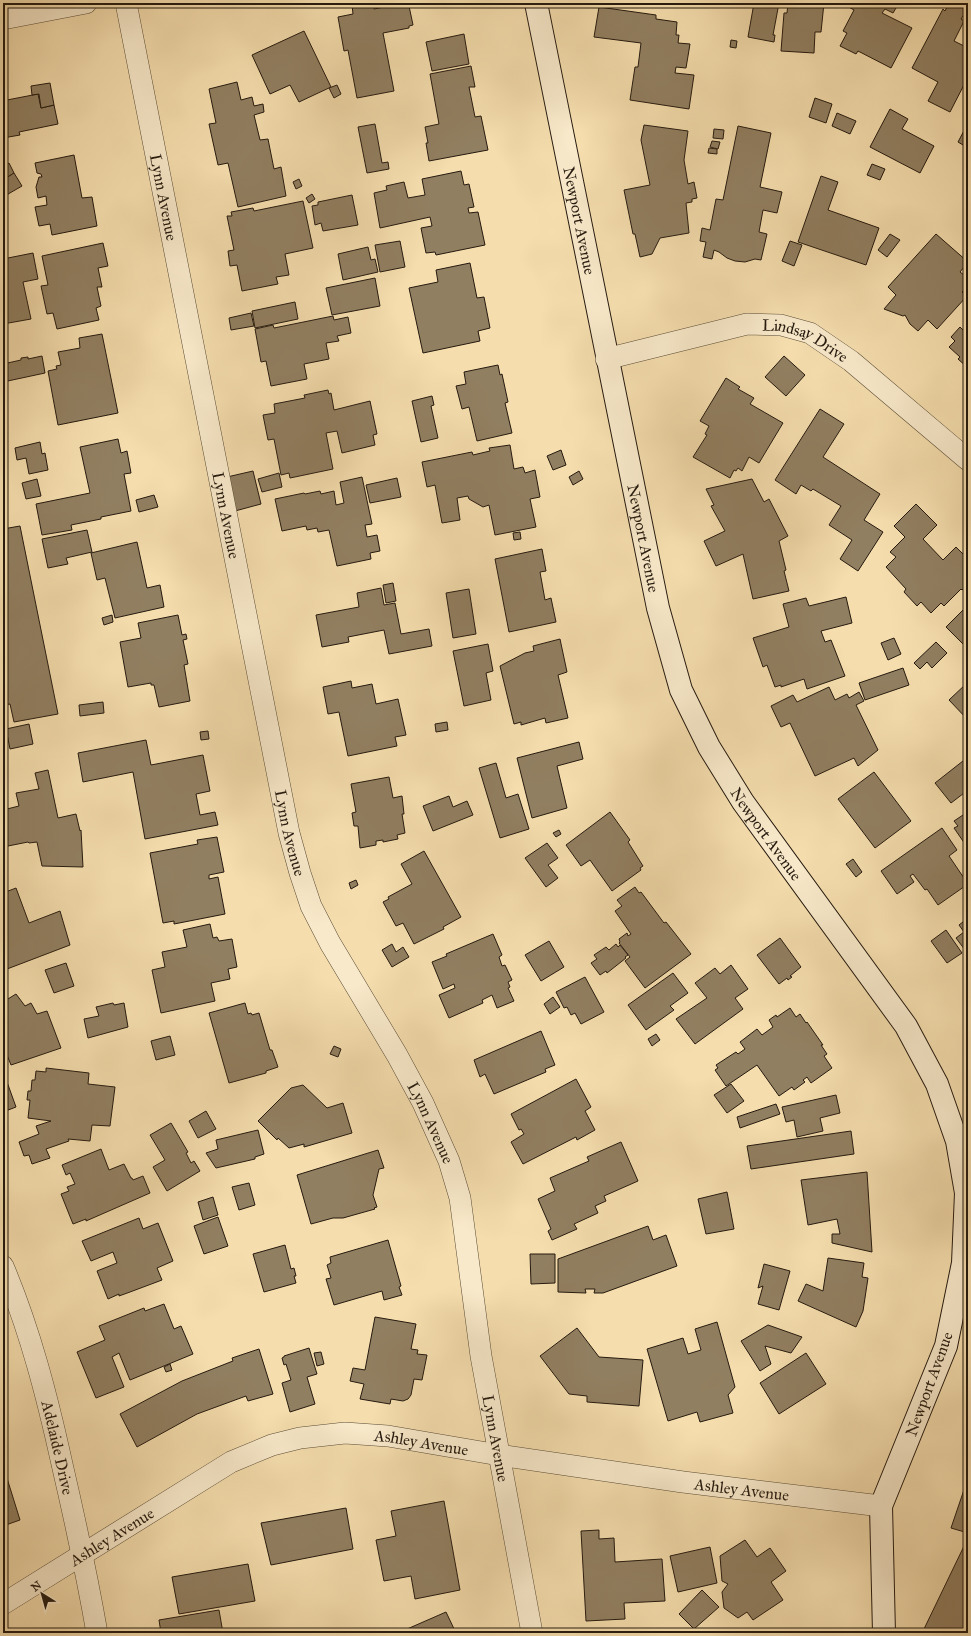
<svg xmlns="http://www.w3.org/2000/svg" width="971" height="1636" viewBox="0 0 971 1636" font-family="'IM FELL Great Primer',serif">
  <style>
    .building { fill: #917f61; stroke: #251a0f }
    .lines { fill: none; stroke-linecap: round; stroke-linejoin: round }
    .street-casing { stroke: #594b36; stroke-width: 22 }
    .secondary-casing { stroke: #251a0f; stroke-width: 24 }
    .street { stroke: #f8e9ca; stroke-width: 21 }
    .secondary { stroke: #f8e9ca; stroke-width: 22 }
    .labels { text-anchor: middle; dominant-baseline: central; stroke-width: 3; stroke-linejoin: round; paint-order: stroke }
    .street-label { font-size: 16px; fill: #251a0f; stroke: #f8e9ca }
  </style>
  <rect width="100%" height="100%" fill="#f5ddad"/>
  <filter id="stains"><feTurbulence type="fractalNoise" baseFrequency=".005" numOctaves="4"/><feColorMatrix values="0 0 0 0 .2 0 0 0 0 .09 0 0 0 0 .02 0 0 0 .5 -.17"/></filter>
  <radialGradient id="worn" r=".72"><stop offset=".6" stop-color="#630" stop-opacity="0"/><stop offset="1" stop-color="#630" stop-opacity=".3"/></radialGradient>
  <g class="building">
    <path d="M 363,3 L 372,3 L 374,9 L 404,3 L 404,7 L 409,6 L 413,25 L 409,26 L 409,28 L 383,33 L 394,91 L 357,98 L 348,50 L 344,51 L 338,17 L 353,14 L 352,5 Z"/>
    <path d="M 754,3 L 779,3 L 773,35 L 775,35 L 774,42 L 748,37 Z"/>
    <path d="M 788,3 L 824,3 L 821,32 L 815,32 L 814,53 L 781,51 L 784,13 L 787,13 Z"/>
    <path d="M 845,3 L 899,3 L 893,13 L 885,9 L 882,13 L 912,28 L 891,68 L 858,51 L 856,54 L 840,46 L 847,33 L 843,31 L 854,10 L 847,6 L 847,4 Z"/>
    <path d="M 949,3 L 954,3 L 967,10 L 961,19 L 964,21 L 954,41 L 968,48 L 968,77 L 950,112 L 928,101 L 938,82 L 912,68 L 943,9 L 945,11 Z"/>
    <path d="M 599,7 L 656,15 L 656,19 L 677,22 L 676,35 L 679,35 L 678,43 L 690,44 L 686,68 L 676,67 L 675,73 L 694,75 L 689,109 L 630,100 L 635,67 L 638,67 L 641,43 L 594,37 Z"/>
    <path d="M 304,31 L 331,87 L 299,102 L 290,85 L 270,94 L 252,55 Z"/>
    <path d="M 464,34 L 469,64 L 432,71 L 426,42 Z"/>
    <path d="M 731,40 L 737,41 L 736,48 L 730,47 Z"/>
    <path d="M 471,66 L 475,87 L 469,87 L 475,117 L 481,116 L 488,150 L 429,161 L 426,143 L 428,143 L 425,127 L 439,124 L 430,74 Z"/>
    <path d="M 237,82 L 241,100 L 252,97 L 254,106 L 263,104 L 264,112 L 254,115 L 260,140 L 268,139 L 274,169 L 281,167 L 286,196 L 238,207 L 228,163 L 218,165 L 209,124 L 216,123 L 209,89 Z"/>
    <path d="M 3,83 L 7,100 L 38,94 L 41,108 L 54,105 L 58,124 L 19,132 L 20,135 L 3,138 Z"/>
    <path d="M 50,83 L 54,105 L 41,108 L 39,94 L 32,95 L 31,86 Z"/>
    <path d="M 337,85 L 341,94 L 334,98 L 329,88 Z"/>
    <path d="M 815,98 L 832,104 L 826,123 L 809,117 Z"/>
    <path d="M 890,109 L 908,119 L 902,129 L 934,146 L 920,173 L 870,147 Z"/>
    <path d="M 837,113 L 856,121 L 850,134 L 832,126 Z"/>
    <path d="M 968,123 L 968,148 L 958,142 Z"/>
    <path d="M 375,124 L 382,163 L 388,162 L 389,169 L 367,173 L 358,127 Z"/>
    <path d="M 644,125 L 688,131 L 684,160 L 688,184 L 694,182 L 697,198 L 692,199 L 692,202 L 686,203 L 689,233 L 660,238 L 652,254 L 640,257 L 635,234 L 633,234 L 624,190 L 650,185 L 641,140 Z"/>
    <path d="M 738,126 L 771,133 L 760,187 L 782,192 L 777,213 L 763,210 L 759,232 L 767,234 L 761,260 L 755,259 L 745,262 L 735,261 L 727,258 L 719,252 L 714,250 L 712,259 L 703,257 L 706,242 L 700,241 L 702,228 L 710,230 L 716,199 L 723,200 Z"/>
    <path d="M 714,129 L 724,130 L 723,139 L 713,138 Z"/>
    <path d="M 712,141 L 720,142 L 718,149 L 710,147 Z"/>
    <path d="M 709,148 L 717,149 L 717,154 L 708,153 Z"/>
    <path d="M 74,155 L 82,198 L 92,197 L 97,226 L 52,235 L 50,224 L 39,226 L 35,207 L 47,205 L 46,196 L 38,198 L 36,187 L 39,177 L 42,177 L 41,174 L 37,173 L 35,163 Z"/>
    <path d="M 9,163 L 14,173 L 3,180 L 3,167 Z"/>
    <path d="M 872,164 L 885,169 L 880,180 L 867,175 Z"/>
    <path d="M 461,171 L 464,185 L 469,184 L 474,207 L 468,208 L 469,213 L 478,212 L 485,245 L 436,255 L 435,252 L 426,253 L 421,228 L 432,226 L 430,217 L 380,228 L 374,193 L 387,190 L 386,186 L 404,182 L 408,198 L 425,195 L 422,179 Z"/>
    <path d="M 14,173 L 22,186 L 3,197 L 3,180 Z"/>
    <path d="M 821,176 L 838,182 L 828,210 L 879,228 L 866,265 L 798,242 Z"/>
    <path d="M 299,179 L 302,186 L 296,189 L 293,182 Z"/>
    <path d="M 312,194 L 315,199 L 309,203 L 306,198 Z"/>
    <path d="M 352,195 L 358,225 L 323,231 L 321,223 L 315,225 L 312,206 L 318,205 L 318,202 Z"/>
    <path d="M 303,201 L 313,248 L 285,254 L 289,275 L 276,277 L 278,284 L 242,291 L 237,265 L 230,266 L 228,251 L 234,250 L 227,216 L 232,216 L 231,212 L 253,208 L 254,211 Z"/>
    <path d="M 890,234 L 900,240 L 887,257 L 878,250 Z"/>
    <path d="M 936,234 L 968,262 L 960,272 L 968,278 L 968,286 L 962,292 L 967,296 L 937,329 L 928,320 L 918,331 L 910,324 L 905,315 L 903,316 L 884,309 L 896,295 L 888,287 Z"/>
    <path d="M 400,241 L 405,267 L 380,272 L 375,245 Z"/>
    <path d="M 790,241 L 802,245 L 794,266 L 782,261 Z"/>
    <path d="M 103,243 L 108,266 L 98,268 L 102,287 L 97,287 L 101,306 L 96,308 L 99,320 L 57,329 L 53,313 L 47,314 L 41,286 L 48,285 L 42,256 Z"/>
    <path d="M 368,247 L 371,260 L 375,259 L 378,272 L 343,280 L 338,254 Z"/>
    <path d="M 33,253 L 38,279 L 23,282 L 31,319 L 3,324 L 3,259 Z"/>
    <path d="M 470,263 L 477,298 L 484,297 L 490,328 L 478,331 L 480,341 L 423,353 L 409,288 L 438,282 L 436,270 Z"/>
    <path d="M 375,278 L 380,306 L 332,315 L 326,288 Z"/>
    <path d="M 295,302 L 298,319 L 255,328 L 252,311 Z"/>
    <path d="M 251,313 L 254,326 L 231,330 L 229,318 Z"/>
    <path d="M 333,316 L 334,320 L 348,317 L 351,333 L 337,336 L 339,341 L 326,343 L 329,359 L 304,364 L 307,379 L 271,386 L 266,361 L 261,362 L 255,329 L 273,325 L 274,328 Z"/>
    <path d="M 960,327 L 964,331 L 968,327 L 968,368 L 958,359 L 960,357 L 949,347 L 955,341 L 951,337 Z"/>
    <path d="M 102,334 L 118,413 L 58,425 L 48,371 L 57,369 L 56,366 L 61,365 L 58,352 L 80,348 L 79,338 Z"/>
    <path d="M 42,356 L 45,373 L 3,382 L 3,364 L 21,360 L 21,358 L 28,357 L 28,359 Z"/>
    <path d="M 784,356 L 805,375 L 786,396 L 765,377 Z"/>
    <path d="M 498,365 L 500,375 L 502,374 L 508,402 L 505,403 L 512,433 L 477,441 L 469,407 L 462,409 L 456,386 L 466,384 L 464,372 Z"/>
    <path d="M 726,378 L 740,387 L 738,389 L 754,398 L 750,404 L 783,423 L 759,463 L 749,457 L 742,471 L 738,468 L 736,471 L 734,470 L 730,478 L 693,457 L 707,435 L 705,434 L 709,426 L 700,421 Z"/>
    <path d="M 328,390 L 329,394 L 331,393 L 334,410 L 370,401 L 377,434 L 373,435 L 375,445 L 342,453 L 337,431 L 326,433 L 333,469 L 290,478 L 289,473 L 281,475 L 274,439 L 268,440 L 263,415 L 275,413 L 274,404 L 305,398 L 304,395 Z"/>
    <path d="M 432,396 L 434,405 L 431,406 L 438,438 L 421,442 L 412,401 Z"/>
    <path d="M 820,409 L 844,424 L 823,457 L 880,494 L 864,520 L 883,532 L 858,571 L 840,559 L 852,540 L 829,525 L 841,506 L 813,489 L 811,491 L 801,485 L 796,494 L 775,480 Z"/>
    <path d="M 118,439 L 121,453 L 127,451 L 131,473 L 124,474 L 131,511 L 101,517 L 101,519 L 71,525 L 72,530 L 42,535 L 36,504 L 90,493 L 80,447 Z"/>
    <path d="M 40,442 L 42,454 L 45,453 L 48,470 L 29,474 L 26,458 L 17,460 L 15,448 Z"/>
    <path d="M 510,445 L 514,469 L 523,467 L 525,473 L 535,470 L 540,497 L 530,499 L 536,527 L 495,535 L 489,505 L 483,507 L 469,499 L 468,496 L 457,498 L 460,520 L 442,523 L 435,485 L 427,487 L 422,462 L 472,452 L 473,455 L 490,451 L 489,448 Z"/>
    <path d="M 561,450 L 566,465 L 553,470 L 547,456 Z"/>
    <path d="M 253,471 L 261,504 L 235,511 L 227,477 Z"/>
    <path d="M 579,471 L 583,479 L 573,485 L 569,477 Z"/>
    <path d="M 279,473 L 282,487 L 262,492 L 258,479 Z"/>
    <path d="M 362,477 L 372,524 L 365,525 L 367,537 L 377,535 L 380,551 L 370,553 L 371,559 L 337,566 L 329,530 L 318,532 L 317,528 L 307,530 L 306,526 L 282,531 L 275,499 L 304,493 L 305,494 L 320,491 L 321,494 L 334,491 L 336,505 L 344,503 L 340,482 Z"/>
    <path d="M 397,478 L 401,497 L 370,503 L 366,485 Z"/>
    <path d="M 37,479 L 41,496 L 26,499 L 22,483 Z"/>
    <path d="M 752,479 L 764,502 L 769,499 L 788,536 L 779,541 L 786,570 L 784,571 L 789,591 L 753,599 L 743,554 L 716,566 L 704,541 L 725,531 L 711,506 L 714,505 L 706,489 Z"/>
    <path d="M 154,495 L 158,507 L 139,512 L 136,500 Z"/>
    <path d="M 916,504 L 937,525 L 923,539 L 943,560 L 956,547 L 968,559 L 968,585 L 962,590 L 961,589 L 944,606 L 941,603 L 931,613 L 921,602 L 917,606 L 904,592 L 906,589 L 886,567 L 896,557 L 890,552 L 905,537 L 894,526 Z"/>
    <path d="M 20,526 L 58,714 L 14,722 L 10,704 L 3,705 L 3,529 Z"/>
    <path d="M 87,530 L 92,552 L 66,558 L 68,564 L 48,568 L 42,539 Z"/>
    <path d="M 520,532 L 521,539 L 514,540 L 513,533 Z"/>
    <path d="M 137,542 L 147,588 L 160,585 L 164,607 L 115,618 L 105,578 L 97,580 L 91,553 Z"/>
    <path d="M 542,549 L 546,571 L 540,572 L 545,600 L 551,598 L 556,622 L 509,632 L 495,559 Z"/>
    <path d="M 393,583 L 396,601 L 386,603 L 383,585 Z"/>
    <path d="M 381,588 L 384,605 L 395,603 L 401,634 L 429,629 L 432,646 L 389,654 L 384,630 L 348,637 L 349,642 L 322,647 L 316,615 L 359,607 L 357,593 Z"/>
    <path d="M 469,589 L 476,634 L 453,638 L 446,593 Z"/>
    <path d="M 846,597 L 852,623 L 821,631 L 825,642 L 831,640 L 845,676 L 807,689 L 804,679 L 781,687 L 781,685 L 775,687 L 767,665 L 763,667 L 753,638 L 789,627 L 783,604 L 806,598 L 809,606 Z"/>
    <path d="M 965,608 L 968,610 L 968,645 L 966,647 L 946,627 Z"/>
    <path d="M 112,615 L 113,622 L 104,625 L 102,618 Z"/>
    <path d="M 178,615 L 182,635 L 186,634 L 187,639 L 183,640 L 188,664 L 184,665 L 190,701 L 159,707 L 154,685 L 151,685 L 151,683 L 128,687 L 120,642 L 141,638 L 138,623 Z"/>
    <path d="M 894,638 L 901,654 L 888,660 L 881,643 Z"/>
    <path d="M 560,639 L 567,672 L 558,675 L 568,718 L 546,723 L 545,718 L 521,725 L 521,722 L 514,724 L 500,666 L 525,653 L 534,651 L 533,646 Z"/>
    <path d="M 936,642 L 947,653 L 932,668 L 927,662 L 920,669 L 914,663 Z"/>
    <path d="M 488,644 L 493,671 L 486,673 L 491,700 L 464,706 L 453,651 Z"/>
    <path d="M 903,668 L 909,685 L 865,700 L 859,683 Z"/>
    <path d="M 968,674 L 968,720 L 949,700 L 967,683 L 963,678 Z"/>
    <path d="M 351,681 L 352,688 L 372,684 L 376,704 L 398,699 L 406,735 L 395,737 L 397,746 L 348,756 L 339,712 L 328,714 L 323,687 Z"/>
    <path d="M 829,687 L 835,700 L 847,694 L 849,698 L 859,692 L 864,701 L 856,705 L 878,750 L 858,766 L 854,758 L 815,776 L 790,723 L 781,727 L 771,706 L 793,695 L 797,702 Z"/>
    <path d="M 103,702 L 104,713 L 80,716 L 79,705 Z"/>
    <path d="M 447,722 L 448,730 L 436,732 L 435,724 Z"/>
    <path d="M 29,724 L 33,744 L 10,749 L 6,729 Z"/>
    <path d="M 208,731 L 209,739 L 201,740 L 200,732 Z"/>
    <path d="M 146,740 L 151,765 L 203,755 L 210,791 L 196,794 L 200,815 L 215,812 L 218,825 L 145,839 L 133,772 L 83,782 L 78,753 Z"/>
    <path d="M 579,742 L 583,759 L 557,766 L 567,808 L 532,818 L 517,758 Z"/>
    <path d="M 968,757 L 968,790 L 951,803 L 935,783 Z"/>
    <path d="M 496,763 L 506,798 L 518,794 L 529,829 L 500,838 L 479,768 Z"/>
    <path d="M 48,770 L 58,818 L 76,814 L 80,831 L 81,830 L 83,867 L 42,866 L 37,842 L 29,843 L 28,842 L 3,847 L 3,810 L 19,806 L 16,793 L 39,789 L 35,773 Z"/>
    <path d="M 874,772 L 911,821 L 875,848 L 838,799 Z"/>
    <path d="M 389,777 L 393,798 L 402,796 L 404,814 L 402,814 L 405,833 L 397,835 L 398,839 L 383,842 L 383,840 L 376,841 L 376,845 L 360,848 L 358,826 L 354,826 L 352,813 L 356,812 L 351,784 Z"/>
    <path d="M 449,796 L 453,807 L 467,801 L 473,815 L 433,831 L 423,806 Z"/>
    <path d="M 610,812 L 630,840 L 628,842 L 643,866 L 640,868 L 641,870 L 612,891 L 590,860 L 581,866 L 566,845 Z"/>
    <path d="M 963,815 L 968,823 L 968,842 L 965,844 L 954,828 L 958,826 L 954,821 Z"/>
    <path d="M 942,828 L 957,850 L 949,856 L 968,884 L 938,905 L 927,889 L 925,890 L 913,874 L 910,876 L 914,882 L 897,894 L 881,871 Z"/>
    <path d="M 559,830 L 561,834 L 556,837 L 553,833 Z"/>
    <path d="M 217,837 L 224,872 L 209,875 L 209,879 L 218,877 L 225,914 L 174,924 L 174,921 L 163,923 L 150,853 L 198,844 L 197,840 Z"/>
    <path d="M 547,843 L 558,858 L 548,865 L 558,878 L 546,887 L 525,858 Z"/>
    <path d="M 424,851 L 461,917 L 443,927 L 444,929 L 414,944 L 403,923 L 396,926 L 383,902 L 389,899 L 388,897 L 412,884 L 401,864 Z"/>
    <path d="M 853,859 L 862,872 L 856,877 L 846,864 Z"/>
    <path d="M 356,880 L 358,885 L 351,889 L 349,883 Z"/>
    <path d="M 635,887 L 639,893 L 641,892 L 664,923 L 666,922 L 691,954 L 645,988 L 625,961 L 630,957 L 619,943 L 620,942 L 619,939 L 627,933 L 628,936 L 631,934 L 615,911 L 622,906 L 617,900 Z"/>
    <path d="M 16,888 L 29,923 L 60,911 L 70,945 L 7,969 L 3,959 L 3,893 Z"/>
    <path d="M 968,918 L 968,954 L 956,938 L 964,932 L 959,925 Z"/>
    <path d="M 210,924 L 213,938 L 217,937 L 219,941 L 232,939 L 237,967 L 228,969 L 230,979 L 211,983 L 215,1001 L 161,1013 L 152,970 L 165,967 L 162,952 L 187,947 L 183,930 Z"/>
    <path d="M 946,930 L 962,953 L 947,963 L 931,941 Z"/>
    <path d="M 493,934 L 502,955 L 499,957 L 502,966 L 505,965 L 512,980 L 508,982 L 510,987 L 508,988 L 514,1001 L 497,1008 L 492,995 L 482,1000 L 483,1003 L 449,1018 L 439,995 L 455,988 L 454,984 L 443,989 L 432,962 L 447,956 L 446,954 Z"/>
    <path d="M 780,938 L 801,967 L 790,976 L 792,977 L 788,980 L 787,978 L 779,984 L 757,955 Z"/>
    <path d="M 549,941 L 564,967 L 541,981 L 525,955 Z"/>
    <path d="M 392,944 L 396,952 L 403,947 L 409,957 L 392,967 L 382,950 Z"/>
    <path d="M 616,944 L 618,947 L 620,945 L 628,955 L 625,957 L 626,958 L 607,973 L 606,971 L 600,975 L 591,963 L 597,959 L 594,955 L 606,947 L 609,950 Z"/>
    <path d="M 66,963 L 74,986 L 54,993 L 45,970 Z"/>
    <path d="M 731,965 L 748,989 L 735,998 L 743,1009 L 695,1044 L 676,1019 L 707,998 L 695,983 L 715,968 L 720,974 Z"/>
    <path d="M 673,973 L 688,993 L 670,1006 L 674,1010 L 646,1030 L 628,1005 Z"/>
    <path d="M 585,977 L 604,1012 L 581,1024 L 575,1013 L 571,1015 L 567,1007 L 564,1008 L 556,992 Z"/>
    <path d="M 16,994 L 25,1006 L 31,1003 L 37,1014 L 47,1011 L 61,1048 L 11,1065 L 3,1045 L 3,1002 Z"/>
    <path d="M 553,997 L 560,1007 L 550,1014 L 544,1004 Z"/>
    <path d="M 113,1003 L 114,1005 L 124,1003 L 128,1027 L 88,1038 L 84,1019 L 99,1016 L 96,1007 Z"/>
    <path d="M 245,1003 L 248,1014 L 251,1013 L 252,1015 L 259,1013 L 270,1050 L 272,1050 L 278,1067 L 266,1071 L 266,1073 L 229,1083 L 209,1013 Z"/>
    <path d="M 790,1008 L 796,1017 L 800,1014 L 806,1023 L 807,1022 L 823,1045 L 821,1045 L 827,1054 L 824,1056 L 832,1068 L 811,1083 L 807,1077 L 803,1080 L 805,1082 L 794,1090 L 792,1087 L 779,1096 L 757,1065 L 726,1086 L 715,1070 L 718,1068 L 716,1065 L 736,1052 L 738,1054 L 745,1049 L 740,1042 L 757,1029 L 762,1035 L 773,1027 L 769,1020 L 776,1015 L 777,1017 Z"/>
    <path d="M 541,1031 L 555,1065 L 545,1069 L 546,1072 L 494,1094 L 485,1074 L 480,1077 L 474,1060 Z"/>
    <path d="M 656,1034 L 660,1040 L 652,1046 L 648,1039 Z"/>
    <path d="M 170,1036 L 175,1055 L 156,1060 L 151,1041 Z"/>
    <path d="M 334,1046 L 341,1049 L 338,1057 L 330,1054 Z"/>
    <path d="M 46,1068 L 89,1073 L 88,1084 L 115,1087 L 110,1126 L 92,1125 L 90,1141 L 68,1139 L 69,1141 L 46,1149 L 50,1158 L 32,1164 L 29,1155 L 24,1156 L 19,1142 L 39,1134 L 36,1126 L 51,1121 L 28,1118 L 30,1100 L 27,1100 L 28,1091 L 31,1091 L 32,1080 L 35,1080 L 36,1071 L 46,1072 Z"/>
    <path d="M 576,1079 L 591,1107 L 585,1111 L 595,1130 L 577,1140 L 576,1137 L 523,1164 L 511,1142 L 524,1134 L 521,1129 L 519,1130 L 511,1114 Z"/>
    <path d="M 7,1082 L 16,1107 L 3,1112 L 3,1083 Z"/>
    <path d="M 731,1084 L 744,1101 L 727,1113 L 714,1095 Z"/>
    <path d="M 303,1085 L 327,1108 L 343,1103 L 352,1133 L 304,1147 L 304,1144 L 289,1148 L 278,1138 L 277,1140 L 258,1121 L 291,1088 Z"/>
    <path d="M 836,1095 L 840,1113 L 820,1118 L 823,1131 L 797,1137 L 794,1120 L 786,1122 L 782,1107 Z"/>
    <path d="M 776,1104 L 780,1114 L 740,1128 L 737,1117 Z"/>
    <path d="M 206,1111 L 216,1129 L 198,1138 L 189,1121 Z"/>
    <path d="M 171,1123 L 188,1152 L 186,1153 L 191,1163 L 194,1161 L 200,1171 L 167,1191 L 153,1167 L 165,1160 L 150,1135 Z"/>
    <path d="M 258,1130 L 264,1154 L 255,1157 L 255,1159 L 216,1168 L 206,1153 L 218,1149 L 216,1140 Z"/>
    <path d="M 851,1131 L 854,1154 L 751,1169 L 747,1146 Z"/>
    <path d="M 621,1142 L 638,1181 L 604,1196 L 606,1201 L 595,1206 L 598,1213 L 574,1224 L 577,1229 L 552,1240 L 548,1231 L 551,1229 L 538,1199 L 555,1191 L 550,1178 L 589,1161 L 587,1157 Z"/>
    <path d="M 101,1149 L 109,1170 L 124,1164 L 131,1178 L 132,1178 L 133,1180 L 143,1176 L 150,1193 L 86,1221 L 86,1219 L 73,1224 L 61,1194 L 69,1191 L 67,1187 L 75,1184 L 70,1173 L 66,1175 L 62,1165 Z"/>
    <path d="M 378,1150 L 384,1168 L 379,1169 L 373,1195 L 377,1207 L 374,1208 L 375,1209 L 343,1218 L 333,1218 L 311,1224 L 297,1175 Z"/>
    <path d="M 867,1172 L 872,1252 L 832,1243 L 832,1234 L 840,1234 L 837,1219 L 808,1225 L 801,1180 Z"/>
    <path d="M 249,1183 L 255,1205 L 239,1210 L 232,1187 Z"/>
    <path d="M 727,1192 L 734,1229 L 706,1234 L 698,1199 Z"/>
    <path d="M 213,1197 L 218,1215 L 203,1220 L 198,1202 Z"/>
    <path d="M 218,1217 L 228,1246 L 204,1254 L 194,1226 Z"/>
    <path d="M 139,1218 L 143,1229 L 158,1223 L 173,1261 L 157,1268 L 162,1280 L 130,1292 L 119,1296 L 119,1294 L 108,1299 L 97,1271 L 117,1263 L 113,1252 L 91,1261 L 82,1241 Z"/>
    <path d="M 648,1226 L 653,1240 L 666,1235 L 677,1266 L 603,1293 L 594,1293 L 595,1289 L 585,1289 L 586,1293 L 558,1292 L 558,1259 Z"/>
    <path d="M 388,1240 L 401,1286 L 399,1287 L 402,1295 L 384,1300 L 382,1291 L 334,1305 L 326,1279 L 331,1278 L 327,1265 L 331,1263 L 330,1257 Z"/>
    <path d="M 285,1245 L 291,1269 L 294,1268 L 296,1276 L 294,1276 L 296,1283 L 264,1292 L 253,1254 Z"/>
    <path d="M 530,1254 L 555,1254 L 555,1283 L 531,1284 Z"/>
    <path d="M 828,1258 L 864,1263 L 862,1277 L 868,1278 L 863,1311 L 856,1327 L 798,1301 L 806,1284 L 823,1291 Z"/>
    <path d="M 764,1264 L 790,1271 L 779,1310 L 758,1304 L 763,1286 L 758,1288 Z"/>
    <path d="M 164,1304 L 174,1329 L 181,1326 L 193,1354 L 130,1380 L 119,1353 L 112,1357 L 124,1387 L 96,1398 L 77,1352 L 105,1340 L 99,1326 L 144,1308 L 145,1311 Z"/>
    <path d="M 375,1317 L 416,1324 L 411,1349 L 418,1350 L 417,1354 L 427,1355 L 422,1380 L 414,1379 L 411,1395 L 408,1399 L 403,1401 L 391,1399 L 390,1404 L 360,1399 L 364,1384 L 350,1381 L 353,1368 L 365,1370 Z"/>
    <path d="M 717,1322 L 735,1387 L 728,1395 L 733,1413 L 700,1422 L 697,1412 L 668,1421 L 647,1349 L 683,1338 L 688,1354 L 701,1350 L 695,1329 Z"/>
    <path d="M 768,1325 L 802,1337 L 791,1353 L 765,1346 L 771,1364 L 760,1371 L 741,1341 Z"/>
    <path d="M 577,1328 L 599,1357 L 643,1360 L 639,1406 L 587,1402 L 587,1396 L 569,1394 L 540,1356 Z"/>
    <path d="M 309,1348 L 317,1374 L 307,1377 L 315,1404 L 290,1412 L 282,1383 L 291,1380 L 286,1364 L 284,1365 L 282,1358 L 284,1357 L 284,1356 Z"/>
    <path d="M 259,1349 L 273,1394 L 248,1401 L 246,1396 L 197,1414 L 137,1447 L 120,1414 L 182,1381 L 233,1361 L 232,1358 Z"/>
    <path d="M 321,1352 L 324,1364 L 317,1366 L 314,1353 Z"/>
    <path d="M 806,1353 L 826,1384 L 779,1414 L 760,1383 Z"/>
    <path d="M 170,1364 L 172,1370 L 166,1372 L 164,1367 Z"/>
    <path d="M 6,1475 L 20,1520 L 3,1526 L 3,1476 Z"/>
    <path d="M 968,1478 L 968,1533 L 951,1528 Z"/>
    <path d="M 444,1501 L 460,1590 L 415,1599 L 411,1576 L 384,1581 L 376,1540 L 396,1536 L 391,1511 Z"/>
    <path d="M 346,1508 L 353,1549 L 271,1565 L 261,1523 Z"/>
    <path d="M 599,1530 L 599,1539 L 614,1538 L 615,1562 L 662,1559 L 665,1601 L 624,1603 L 625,1619 L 586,1621 L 581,1531 Z"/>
    <path d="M 745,1540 L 757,1557 L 770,1548 L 786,1571 L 771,1582 L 783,1600 L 753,1620 L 747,1612 L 738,1618 L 724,1608 L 722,1592 L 728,1584 L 722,1581 L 720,1556 Z"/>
    <path d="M 965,1544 L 968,1545 L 968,1633 L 934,1633 L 924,1629 Z"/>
    <path d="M 710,1547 L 717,1583 L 678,1592 L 670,1556 Z"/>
    <path d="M 248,1564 L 255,1601 L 179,1614 L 172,1577 Z"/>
    <path d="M 702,1590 L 719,1607 L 694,1629 L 679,1614 Z"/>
    <path d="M 219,1610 L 223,1633 L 161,1633 L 159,1620 Z"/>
    <path d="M 446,1612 L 456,1633 L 398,1633 Z"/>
    <rect x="727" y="1632" width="34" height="1"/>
  </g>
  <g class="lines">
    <defs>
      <g id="street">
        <path id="s1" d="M 126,3 L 289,833 L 300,873 L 311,906 L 330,943 L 397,1055 L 423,1103 L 449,1161 L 460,1198 L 481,1356 L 532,1633"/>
        <path d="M 3,19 L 86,3"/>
        <path id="s2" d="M 606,359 L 747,324 L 781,325 L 810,333 L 851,361 L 968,460"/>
        <path id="s3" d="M 3,1266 C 30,1330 47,1396 62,1464 C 75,1520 87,1576 97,1633"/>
        <path id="s4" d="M 3,1604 L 231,1462 L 272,1445 L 300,1438 L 345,1433 L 388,1436 L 499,1455 L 683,1482 L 881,1506"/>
      </g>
      <g id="secondary">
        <path id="s5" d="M 536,3 L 658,608 L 681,690 L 709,747 L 743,802 L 906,1026 L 937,1084 L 957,1141 L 966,1193 L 963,1263 L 946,1346 L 881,1506 L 884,1633"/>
      </g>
    </defs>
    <use href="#street" class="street-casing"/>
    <use href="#secondary" class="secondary-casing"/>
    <use href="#street" class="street"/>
    <use href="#secondary" class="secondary"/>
  </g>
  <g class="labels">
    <g class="street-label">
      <text stroke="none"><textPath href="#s1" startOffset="198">Lynn Avenue</textPath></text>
      <text stroke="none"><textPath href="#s5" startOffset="222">Newport Avenue</textPath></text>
      <text stroke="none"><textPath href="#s2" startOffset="207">Lindsay Drive</textPath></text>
      <text stroke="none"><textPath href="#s1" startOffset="522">Lynn Avenue</textPath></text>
      <text stroke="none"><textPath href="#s5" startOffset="546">Newport Avenue</textPath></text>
      <text stroke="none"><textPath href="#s1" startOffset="846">Lynn Avenue</textPath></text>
      <text stroke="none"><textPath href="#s5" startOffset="870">Newport Avenue</textPath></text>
      <text stroke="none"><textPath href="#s1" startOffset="1170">Lynn Avenue</textPath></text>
      <text transform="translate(929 1384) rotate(-70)">Newport Avenue</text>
      <text stroke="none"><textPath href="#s1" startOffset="1494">Lynn Avenue</textPath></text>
      <text stroke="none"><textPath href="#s4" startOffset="464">Ashley Avenue</textPath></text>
      <text stroke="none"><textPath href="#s3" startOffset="190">Adelaide Drive</textPath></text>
      <text stroke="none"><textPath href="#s4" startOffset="788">Ashley Avenue</textPath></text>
      <text stroke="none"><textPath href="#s4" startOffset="128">Ashley Avenue</textPath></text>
    </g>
  </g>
  <rect width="971" height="1636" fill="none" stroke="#f5ddad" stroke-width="16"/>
  <rect x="4" y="4" width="963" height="1628" fill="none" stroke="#251a0f" stroke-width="2"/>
  <rect x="8" y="8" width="955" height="1620" fill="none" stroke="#251a0f"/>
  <g transform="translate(42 1594) rotate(323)" stroke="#f8e9ca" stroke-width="3" paint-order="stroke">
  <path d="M0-3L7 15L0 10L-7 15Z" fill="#251a0f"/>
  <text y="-6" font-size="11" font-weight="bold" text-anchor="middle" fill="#251a0f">N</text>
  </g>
  <rect width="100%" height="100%" filter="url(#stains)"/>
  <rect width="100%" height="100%" fill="url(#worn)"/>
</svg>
